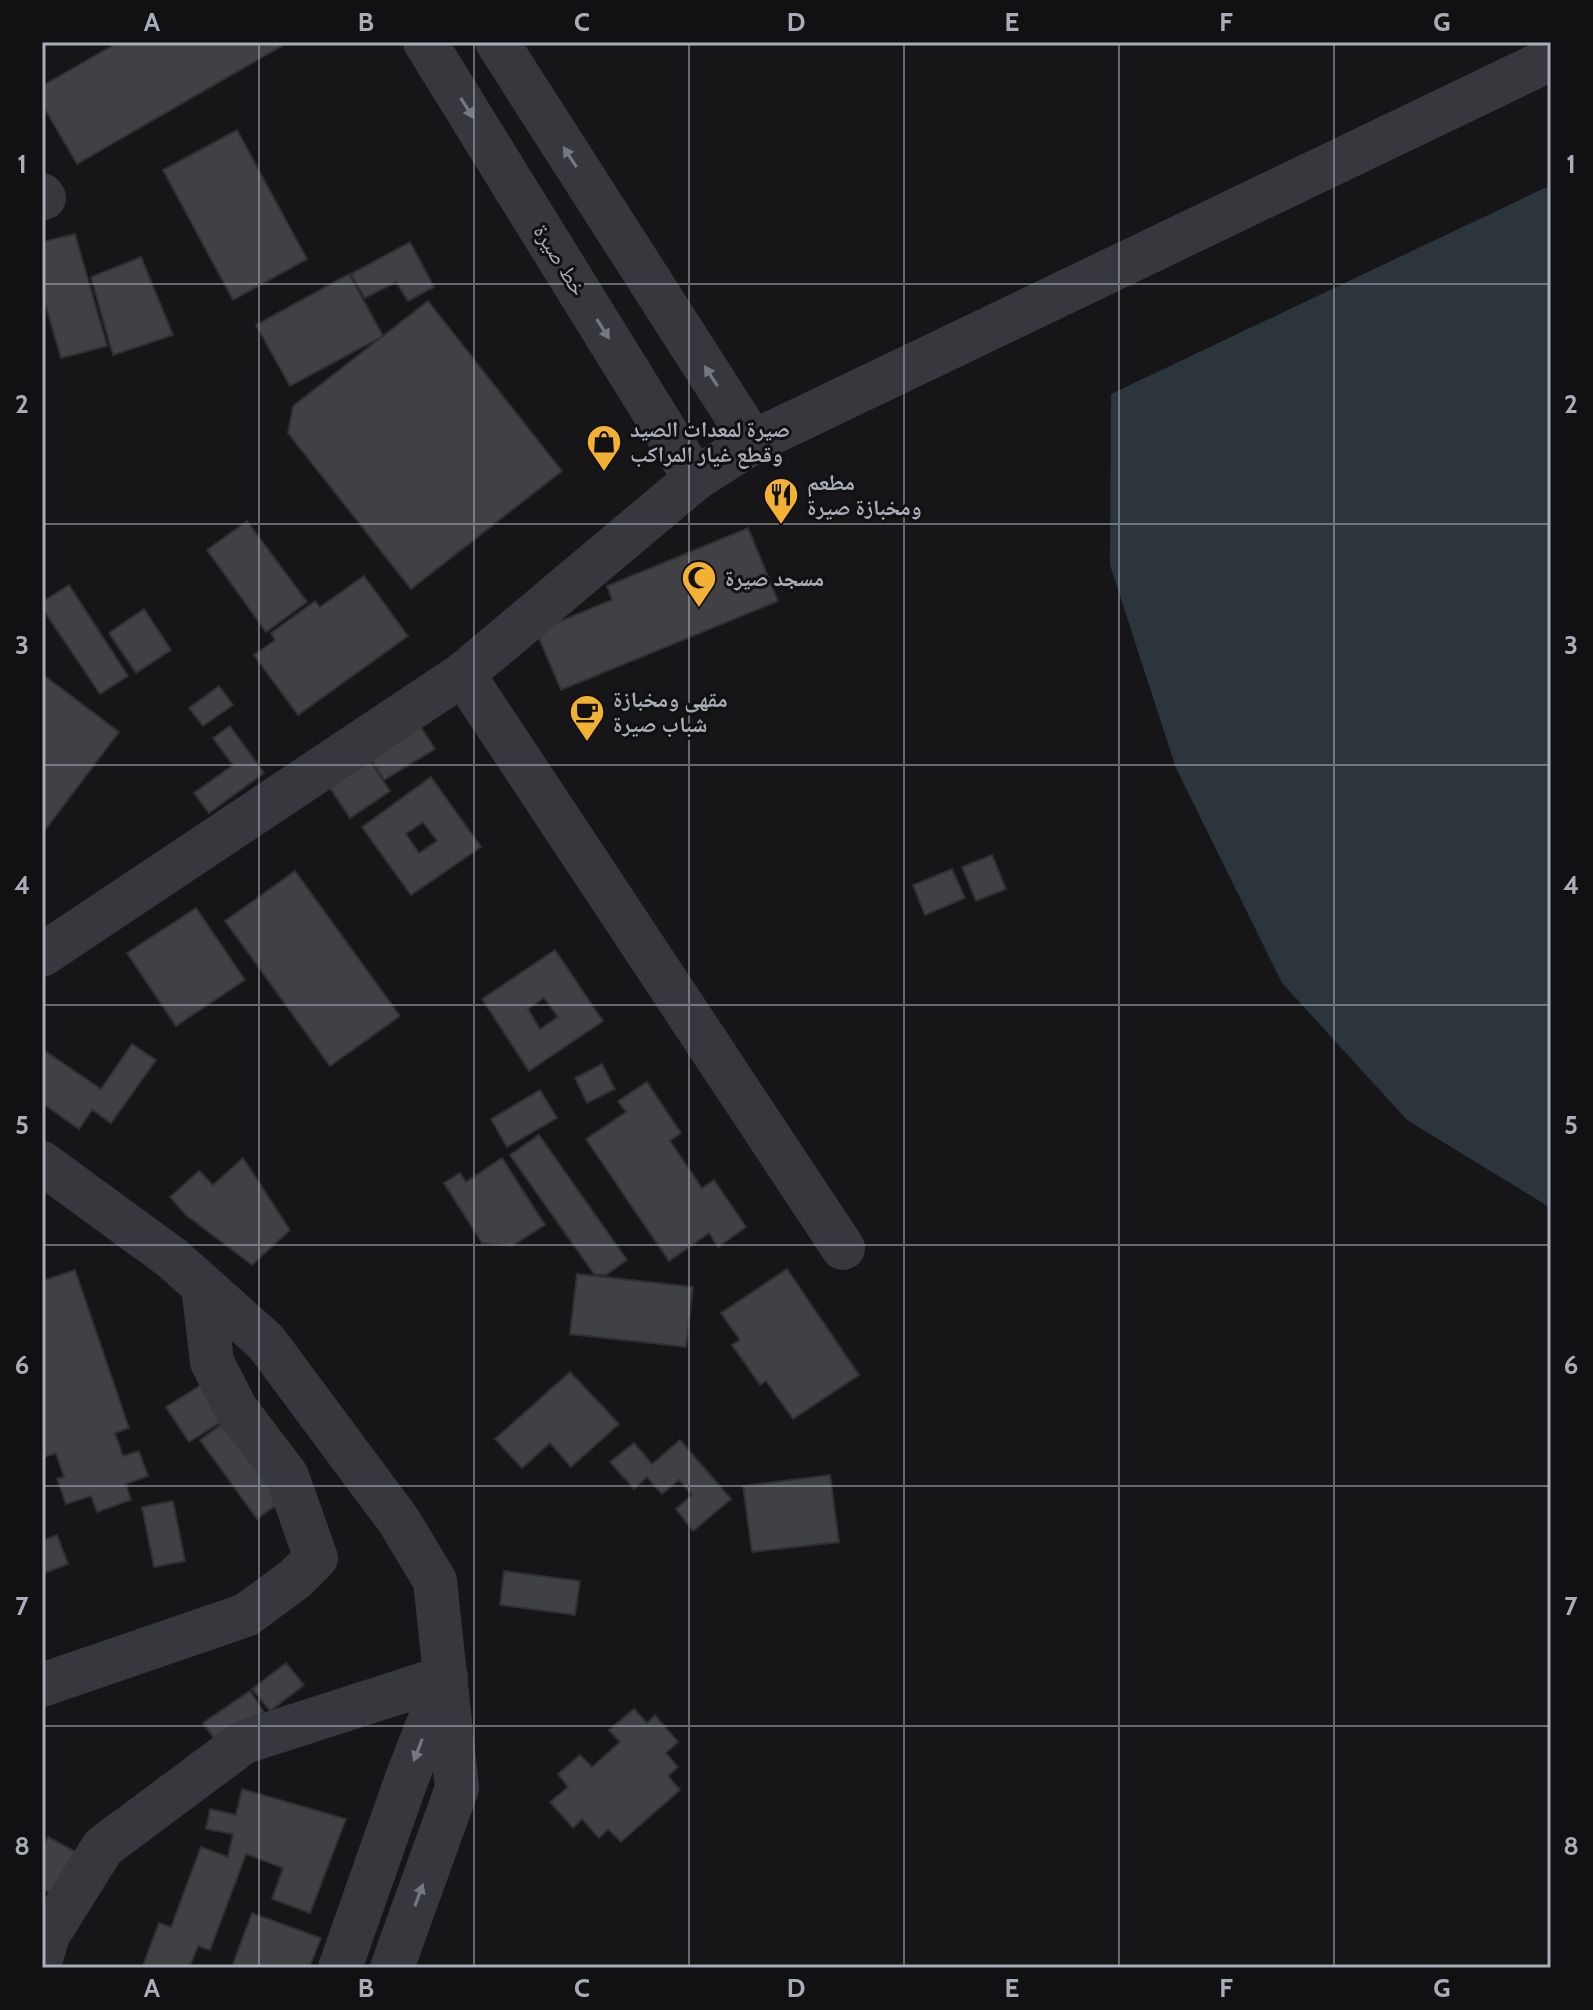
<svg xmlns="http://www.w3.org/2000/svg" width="1593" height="2010" viewBox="0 0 1593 2010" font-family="Cabin,'Noto Naskh Arabic',sans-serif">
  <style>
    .water { fill: #2c353c }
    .building { fill: #404145; stroke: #303034; stroke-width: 2; fill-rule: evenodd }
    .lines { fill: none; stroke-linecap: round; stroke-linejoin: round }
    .minor { stroke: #37383d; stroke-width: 44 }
    .tertiary { stroke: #37383d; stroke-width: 44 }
    .oneway { fill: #757881 }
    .grid { fill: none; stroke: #a8adb8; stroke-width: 2; stroke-opacity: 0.55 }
    .labels { text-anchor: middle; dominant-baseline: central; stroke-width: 6; stroke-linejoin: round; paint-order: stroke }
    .street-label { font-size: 22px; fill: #a8adb8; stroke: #111113 }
    .poi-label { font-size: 22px; font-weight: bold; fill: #a8adb8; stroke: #111113; text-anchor: start }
    .neatline { fill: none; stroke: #a8adb8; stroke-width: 3 }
    .grid-label { font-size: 26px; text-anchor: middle; font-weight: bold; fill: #a8adb8 }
  </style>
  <rect width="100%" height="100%" fill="#161618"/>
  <path class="water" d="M 1551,185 L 1551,1208 L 1407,1120 L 1282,983 L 1176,768 L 1110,565 L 1111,394 Z"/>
  <g class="building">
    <path d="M 119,42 L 284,42 L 285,44 L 77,164 L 42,104 L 42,86 Z"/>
    <path d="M 237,130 L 307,259 L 233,300 L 163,170 Z"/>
    <path d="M 75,234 L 107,346 L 61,358 L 42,293 L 42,242 Z"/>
    <path d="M 410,242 L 434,287 L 408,301 L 396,282 L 365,298 L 351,274 Z"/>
    <path d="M 141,257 L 173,335 L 113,355 L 91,277 Z"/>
    <path d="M 349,274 L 383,336 L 290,386 L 256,325 Z"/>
    <path d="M 428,301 L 562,471 L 411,589 L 288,433 L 293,406 Z"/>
    <path d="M 247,521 L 307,602 L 266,632 L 207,550 Z"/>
    <path d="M 748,528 L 778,601 L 561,690 L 536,631 L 612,600 L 607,586 Z"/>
    <path d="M 364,576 L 408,636 L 298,715 L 254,655 L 275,640 L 271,633 L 315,601 L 320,607 Z"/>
    <path d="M 69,585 L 128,676 L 100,694 L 42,608 L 42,602 Z"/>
    <path d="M 144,609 L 171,650 L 136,673 L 109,633 Z"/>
    <path d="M 42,674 L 119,732 L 42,834 Z"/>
    <path d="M 219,686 L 233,705 L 203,726 L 189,708 Z"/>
    <path d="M 411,712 L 435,749 L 384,780 L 361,743 Z"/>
    <path d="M 230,726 L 264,773 L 209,813 L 194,793 L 233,765 L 213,738 Z"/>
    <path d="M 364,752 L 390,791 L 350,818 L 324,779 Z"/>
    <path d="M 431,777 L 481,847 L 411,895 L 362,827 ZM 423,822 L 437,841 L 419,853 L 406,834 Z"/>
    <path d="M 992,855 L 1006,889 L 976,901 L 962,867 Z"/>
    <path d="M 952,869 L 965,898 L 925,915 L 913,885 Z"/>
    <path d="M 295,871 L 400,1016 L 330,1066 L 225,921 Z"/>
    <path d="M 196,908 L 245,980 L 176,1026 L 127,953 Z"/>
    <path d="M 555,950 L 603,1021 L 529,1071 L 482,999 ZM 544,998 L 558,1017 L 540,1029 L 528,1009 Z"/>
    <path d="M 132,1044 L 156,1060 L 111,1123 L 92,1110 L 79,1129 L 42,1103 L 42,1049 L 101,1089 Z"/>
    <path d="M 602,1064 L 615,1089 L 587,1103 L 575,1078 Z"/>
    <path d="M 647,1082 L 681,1133 L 670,1141 L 702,1188 L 714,1180 L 746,1227 L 718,1247 L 709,1233 L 669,1261 L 586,1139 L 626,1112 L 618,1101 Z"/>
    <path d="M 540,1090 L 557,1118 L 507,1147 L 491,1119 Z"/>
    <path d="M 539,1135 L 627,1260 L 606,1275 L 594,1274 L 510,1155 Z"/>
    <path d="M 243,1158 L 290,1230 L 252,1265 L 186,1215 L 170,1197 L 199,1171 L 213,1185 Z"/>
    <path d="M 502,1158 L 545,1225 L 512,1246 L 482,1243 L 444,1183 L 460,1173 L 466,1182 Z"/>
    <path d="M 787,1269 L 859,1375 L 793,1419 L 766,1381 L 760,1385 L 732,1345 L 740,1340 L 721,1313 Z"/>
    <path d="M 75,1270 L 129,1428 L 115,1433 L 123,1456 L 139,1451 L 148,1476 L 126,1484 L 131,1500 L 97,1512 L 91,1496 L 66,1504 L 57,1479 L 64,1477 L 56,1453 L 42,1458 L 42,1281 Z"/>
    <path d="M 577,1274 L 693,1287 L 686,1347 L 570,1334 Z"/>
    <path d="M 230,1367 L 253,1402 L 189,1442 L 166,1407 Z"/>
    <path d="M 570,1372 L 619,1424 L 571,1467 L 550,1443 L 522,1468 L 495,1439 Z"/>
    <path d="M 229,1419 L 286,1498 L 257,1519 L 200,1440 Z"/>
    <path d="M 680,1440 L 731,1499 L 693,1531 L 676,1509 L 692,1495 L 679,1480 L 662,1494 L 647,1477 L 634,1489 L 610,1462 L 634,1443 L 652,1464 Z"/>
    <path d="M 830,1475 L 839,1542 L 752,1552 L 743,1486 Z"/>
    <path d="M 173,1501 L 185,1561 L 154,1567 L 142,1507 Z"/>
    <path d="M 57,1535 L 68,1564 L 42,1574 L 42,1541 Z"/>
    <path d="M 504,1571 L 580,1581 L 575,1615 L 500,1605 Z"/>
    <path d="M 286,1663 L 304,1685 L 270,1711 L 252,1689 Z"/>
    <path d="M 250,1691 L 264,1712 L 218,1744 L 203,1723 Z"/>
    <path d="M 634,1709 L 647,1723 L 655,1715 L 678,1742 L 666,1753 L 678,1767 L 668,1776 L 680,1790 L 621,1842 L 608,1829 L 599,1838 L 582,1819 L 573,1828 L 550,1802 L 568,1787 L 558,1774 L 580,1755 L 592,1767 L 620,1742 L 609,1730 Z"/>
    <path d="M 242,1789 L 346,1819 L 310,1913 L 272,1899 L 283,1868 L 246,1854 L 210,1950 L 198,1946 L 189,1968 L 142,1968 L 159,1923 L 171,1927 L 201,1847 L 228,1857 L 233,1834 L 206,1829 L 210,1809 L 236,1815 Z"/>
    <path d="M 48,1837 L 87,1858 L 65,1900 L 42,1889 L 42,1849 Z"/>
    <path d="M 252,1913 L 321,1938 L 309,1968 L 232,1967 Z"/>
  </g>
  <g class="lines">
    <g class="minor">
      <path d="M 42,195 L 44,198"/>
      <path d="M 753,442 L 1551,59"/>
      <path d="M 463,674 L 843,1248"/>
      <path d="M 42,1685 L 246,1615 L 295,1579 L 316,1558 L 287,1476 L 236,1409 L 212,1362 L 203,1286"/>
      <path d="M 42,1956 L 48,1935 L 103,1847 L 244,1742 L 446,1677"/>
    </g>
    <g class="tertiary">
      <path d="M 425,42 L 695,479"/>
      <path d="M 42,955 L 463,674 L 695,479 L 753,442 L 497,42"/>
      <path d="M 42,1163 L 172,1258 L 266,1342 L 399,1521 L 435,1581 L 457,1788 L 392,1968"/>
      <path d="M 340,1968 L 407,1778 L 444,1683"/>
    </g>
  </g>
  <defs><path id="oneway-solid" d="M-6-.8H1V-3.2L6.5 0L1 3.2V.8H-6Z" transform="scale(2)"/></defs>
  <g class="oneway">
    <use href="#oneway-solid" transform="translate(467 108) rotate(58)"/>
    <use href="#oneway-solid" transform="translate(570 157) rotate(-123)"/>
    <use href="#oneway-solid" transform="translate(603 329) rotate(58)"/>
    <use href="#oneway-solid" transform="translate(711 376) rotate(-123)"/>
    <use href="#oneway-solid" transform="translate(418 1750) rotate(111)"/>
    <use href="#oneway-solid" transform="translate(419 1895) rotate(-70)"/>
  </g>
  <path class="grid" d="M 259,42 L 259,1968M 474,42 L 474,1968M 689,42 L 689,1968M 904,42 L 904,1968M 1119,42 L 1119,1968M 1334,42 L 1334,1968M 42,284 L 1551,284M 42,524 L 1551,524M 42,765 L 1551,765M 42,1005 L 1551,1005M 42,1245 L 1551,1245M 42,1486 L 1551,1486M 42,1726 L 1551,1726"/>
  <defs>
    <symbol id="shop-pin" viewBox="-11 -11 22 30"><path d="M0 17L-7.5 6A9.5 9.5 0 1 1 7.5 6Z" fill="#f2b134" stroke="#111113"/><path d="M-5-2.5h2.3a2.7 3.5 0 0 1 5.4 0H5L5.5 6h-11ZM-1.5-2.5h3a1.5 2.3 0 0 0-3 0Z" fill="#111"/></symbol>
    <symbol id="restaurant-pin" viewBox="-11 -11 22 30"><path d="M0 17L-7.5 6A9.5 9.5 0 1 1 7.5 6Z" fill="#f2b134" stroke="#111113"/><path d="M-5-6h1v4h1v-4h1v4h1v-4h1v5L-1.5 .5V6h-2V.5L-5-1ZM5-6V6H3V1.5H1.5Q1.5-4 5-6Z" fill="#111"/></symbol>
    <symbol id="mosque-pin" viewBox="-11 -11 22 30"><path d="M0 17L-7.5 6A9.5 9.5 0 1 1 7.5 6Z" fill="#f2b134" stroke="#111113"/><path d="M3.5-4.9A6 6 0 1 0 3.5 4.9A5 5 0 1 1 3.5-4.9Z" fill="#111"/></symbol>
    <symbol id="cafe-pin" viewBox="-11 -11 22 30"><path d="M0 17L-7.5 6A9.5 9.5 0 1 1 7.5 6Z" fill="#f2b134" stroke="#111113"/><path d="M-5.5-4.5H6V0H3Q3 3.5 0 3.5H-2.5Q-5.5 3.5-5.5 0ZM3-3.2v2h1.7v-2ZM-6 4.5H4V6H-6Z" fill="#111"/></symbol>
  </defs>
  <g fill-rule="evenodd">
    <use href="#shop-pin" x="584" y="422" width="40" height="54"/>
    <use href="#restaurant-pin" x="761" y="475" width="40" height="54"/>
    <use href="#mosque-pin" x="679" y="558" width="40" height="54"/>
    <use href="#cafe-pin" x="567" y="692" width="40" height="54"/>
  </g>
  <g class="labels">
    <g class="street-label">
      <text transform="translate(560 260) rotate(58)">خط صيرة</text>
    </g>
    <g class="poi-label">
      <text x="630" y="429">صيرة لمعدات الصيد<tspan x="630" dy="25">وقطع غيار المراكب</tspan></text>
      <text x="807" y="482">مطعم<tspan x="807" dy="25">ومخبازة صيرة</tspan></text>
      <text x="725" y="578">مسجد صيرة</text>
      <text x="613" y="699">مقهى ومخبازة<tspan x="613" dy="25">شباب صيرة</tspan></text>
    </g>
  </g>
  <rect width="1593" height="2010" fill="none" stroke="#111113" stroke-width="88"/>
  <rect x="44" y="44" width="1505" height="1922" class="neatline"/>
  <g class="grid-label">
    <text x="152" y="31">A</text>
    <text x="366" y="31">B</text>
    <text x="582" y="31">C</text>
    <text x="796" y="31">D</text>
    <text x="1012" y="31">E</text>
    <text x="1226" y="31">F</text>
    <text x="1442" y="31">G</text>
    <text x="22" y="173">1</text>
    <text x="1571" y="173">1</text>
    <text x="22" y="413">2</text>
    <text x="1571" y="413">2</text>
    <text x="22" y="654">3</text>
    <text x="1571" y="654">3</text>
    <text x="22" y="894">4</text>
    <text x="1571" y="894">4</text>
    <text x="22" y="1134">5</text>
    <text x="1571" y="1134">5</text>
    <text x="22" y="1374">6</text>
    <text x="1571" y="1374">6</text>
    <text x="22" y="1615">7</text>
    <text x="1571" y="1615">7</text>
    <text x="22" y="1855">8</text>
    <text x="1571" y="1855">8</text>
    <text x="152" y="1997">A</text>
    <text x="366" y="1997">B</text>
    <text x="582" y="1997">C</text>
    <text x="796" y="1997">D</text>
    <text x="1012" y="1997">E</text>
    <text x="1226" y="1997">F</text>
    <text x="1442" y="1997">G</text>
  </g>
</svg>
